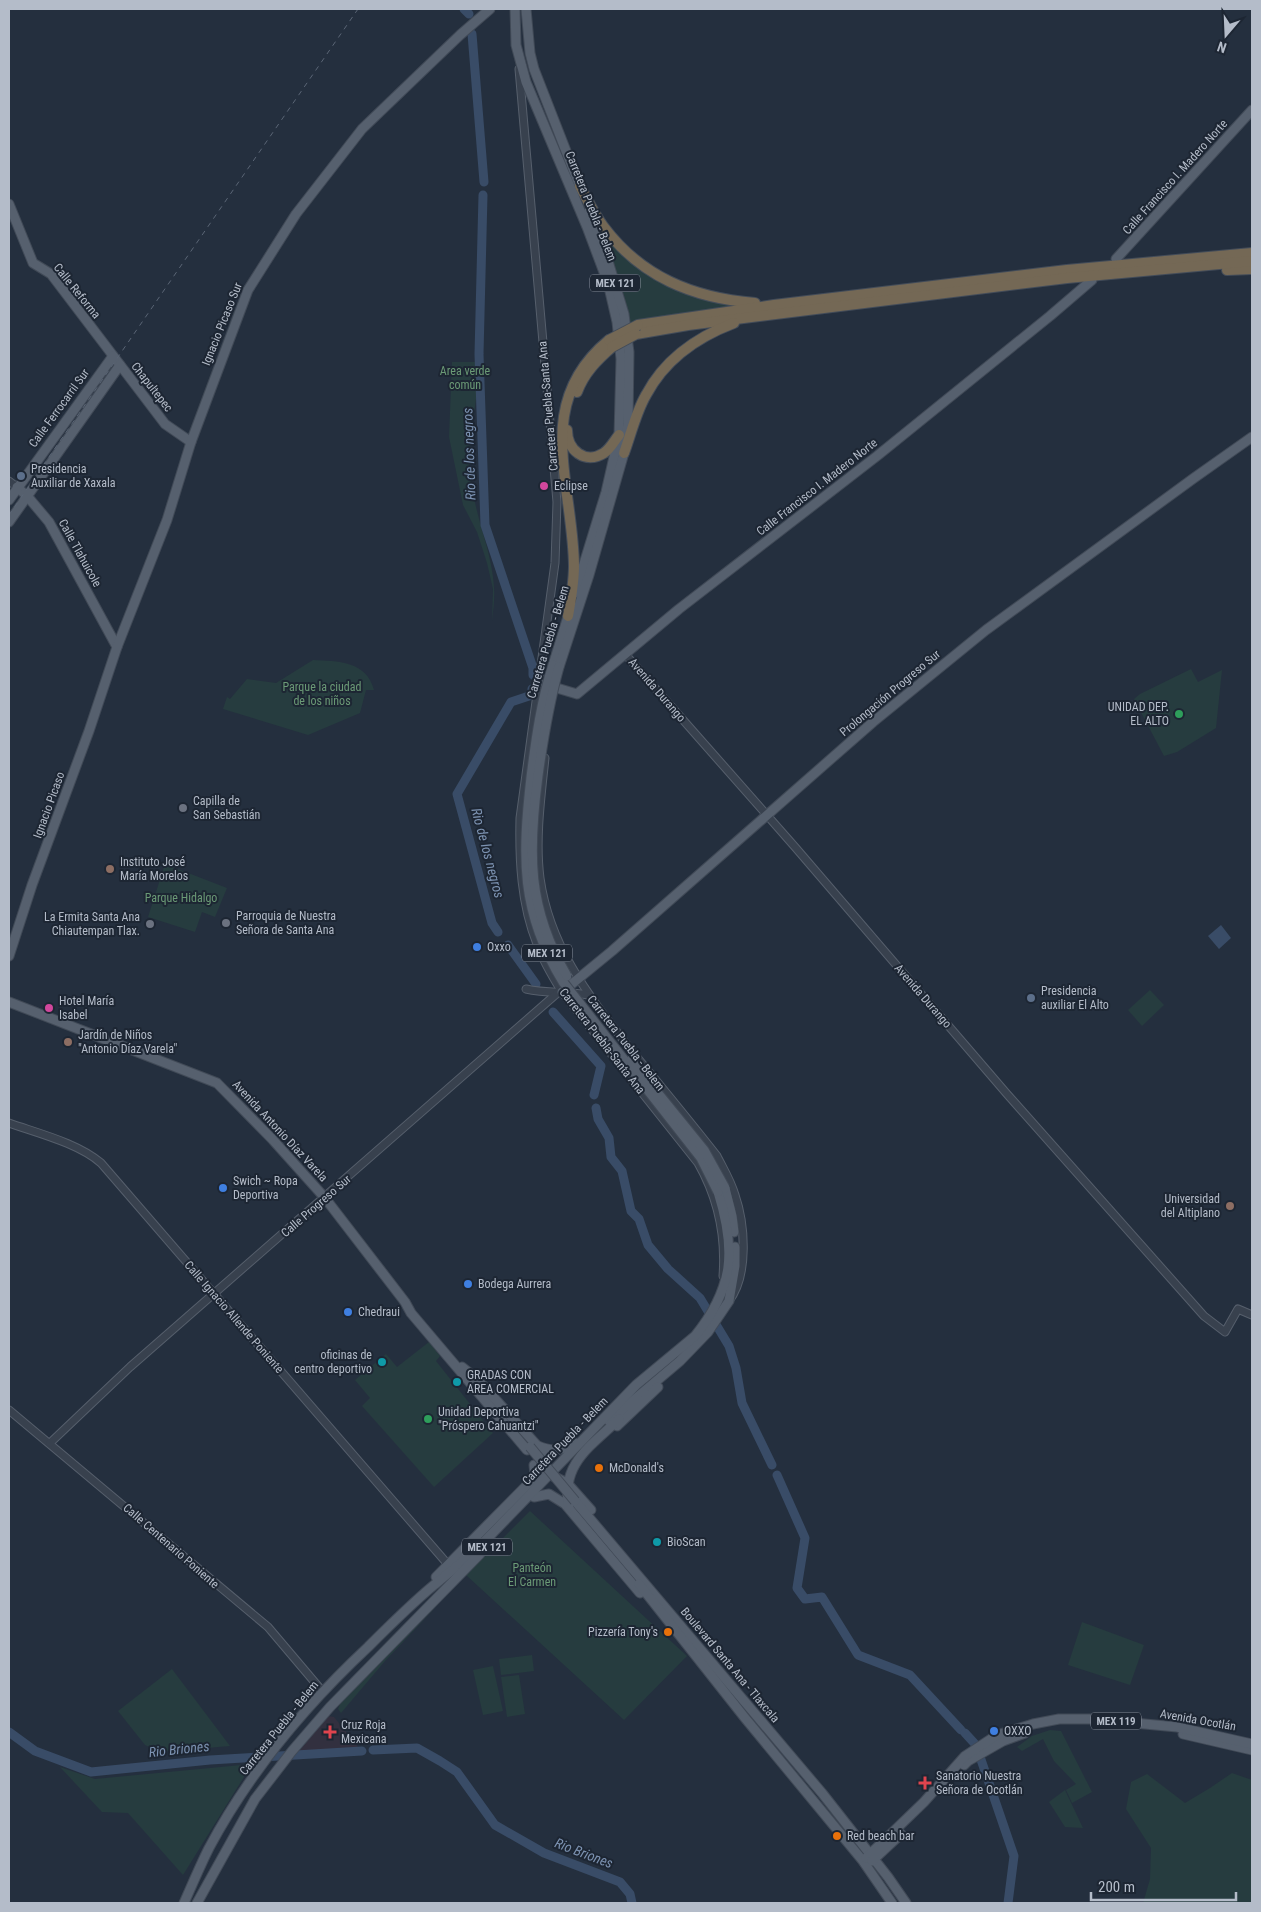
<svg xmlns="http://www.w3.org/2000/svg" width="1261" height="1912" viewBox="0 0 1261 1912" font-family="'Roboto Condensed',sans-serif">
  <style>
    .medical { fill: #32303f }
    .green { fill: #263c3f }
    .water { fill: #394c67 }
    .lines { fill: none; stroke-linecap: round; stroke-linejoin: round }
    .river { stroke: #394c67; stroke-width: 9 }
    .minor-casing { stroke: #565f6c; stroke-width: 9 }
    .major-casing { stroke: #414a57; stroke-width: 11 }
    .highway-casing { stroke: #434c59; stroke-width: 12 }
    .minor { stroke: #38414e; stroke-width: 7 }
    .major { stroke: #56606e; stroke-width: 9 }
    .highway { stroke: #746855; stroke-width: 10 }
    .rail { stroke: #5a6575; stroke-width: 1; stroke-dasharray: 5 5; stroke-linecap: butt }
    .major-bridge-casing { stroke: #414a57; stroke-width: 11; stroke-linecap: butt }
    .highway-bridge-casing { stroke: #434c59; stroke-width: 12; stroke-linecap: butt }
    .major-bridge { stroke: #56606e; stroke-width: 9 }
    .highway-bridge { stroke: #746855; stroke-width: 10 }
    .service-dot { fill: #5c6f8a; stroke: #1d2633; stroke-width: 2 }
    .hotel-dot { fill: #d1479c; stroke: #1d2633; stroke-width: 2 }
    .leisure-dot { fill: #2e9e5b; stroke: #1d2633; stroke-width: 2 }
    .worship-dot { fill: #6b7280; stroke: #1d2633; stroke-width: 2 }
    .education-dot { fill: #8d6e63; stroke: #1d2633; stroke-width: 2 }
    .shop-dot { fill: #3f7fe0; stroke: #1d2633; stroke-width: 2 }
    .culture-dot { fill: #0f9aa8; stroke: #1d2633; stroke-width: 2 }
    .food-dot { fill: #e8710a; stroke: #1d2633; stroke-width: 2 }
    .health-dot { fill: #e0444e; stroke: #1d2633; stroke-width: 2 }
    .labels { text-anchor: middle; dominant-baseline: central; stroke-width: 4; stroke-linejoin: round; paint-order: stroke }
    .shield { fill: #1d2633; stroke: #878f9c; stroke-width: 1 }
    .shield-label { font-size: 11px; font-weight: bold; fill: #b4bcc9 }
    .street-label { font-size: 12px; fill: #b4bcc9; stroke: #1d2633 }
    .park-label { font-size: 12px; fill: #6b9a76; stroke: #1d2633 }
    .poi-label { font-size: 12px; fill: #b4bcc9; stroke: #1d2633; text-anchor: start }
    .water-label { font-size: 14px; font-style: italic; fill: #7c92b1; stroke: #1d2633 }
  </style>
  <rect width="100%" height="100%" fill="#242f3e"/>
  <path class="medical" d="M 328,1716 L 334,1717 L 359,1748 L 297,1754 Z"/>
  <g class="green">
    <path d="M 600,226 L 668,286 L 706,300 L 745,308 L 628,325 L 624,295 Z"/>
    <path d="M 452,362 L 479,362 C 479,403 464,446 472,487 C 477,521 492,553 494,587 C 495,599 493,611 492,622 L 493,589 L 487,563 L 477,532 L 463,505 L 449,437 Z"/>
    <path d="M 313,660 C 337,661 367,661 374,690 L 366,690 L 360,713 L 308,735 L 223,709 L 227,697 L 230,699 L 247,679 L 276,683 Z"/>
    <path d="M 1191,669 L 1198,682 L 1222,670 L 1216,728 L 1177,752 L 1164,756 L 1134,699 L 1140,694 Z"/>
    <path d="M 165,864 L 227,888 L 215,917 L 202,912 L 195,932 L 148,917 Z"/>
    <path d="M 1150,990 L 1164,1005 L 1142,1026 L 1128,1010 Z"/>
    <path d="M 429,1342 L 440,1356 L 436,1361 L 493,1433 L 434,1487 L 362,1406 L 370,1398 L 355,1380 L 386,1354 L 397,1367 Z"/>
    <path d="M 530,1511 L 687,1656 L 624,1720 L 466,1575 Z"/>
    <path d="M 439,1604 L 385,1661 L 341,1713 L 338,1709 L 340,1704 Z"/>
    <path d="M 1082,1622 L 1144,1645 L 1130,1685 L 1068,1665 Z"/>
    <path d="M 532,1655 L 534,1671 L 501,1675 L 499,1659 Z"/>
    <path d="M 493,1666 L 503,1711 L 483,1715 L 473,1670 Z"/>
    <path d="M 172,1669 L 224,1738 L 230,1746 L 160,1752 L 145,1745 L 118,1711 Z"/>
    <path d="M 519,1675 L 525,1714 L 507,1717 L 501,1677 Z"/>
    <path d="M 1050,1730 L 1061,1731 L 1092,1792 L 1072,1803 L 1066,1790 L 1076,1784 L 1054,1761 L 1043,1739 L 1022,1751 L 1017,1747 L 1032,1736 Z"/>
    <path d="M 252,1764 L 183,1875 L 128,1813 L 102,1812 L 60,1767 L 95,1779 Z"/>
    <path d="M 1232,1773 L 1252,1780 L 1252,1903 L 1143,1903 L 1150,1879 L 1151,1848 L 1126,1809 L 1131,1782 L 1147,1774 L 1185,1803 L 1210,1788 Z"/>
    <path d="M 1065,1790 L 1083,1828 L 1065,1827 L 1049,1802 Z"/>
  </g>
  <path class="water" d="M 1221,925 L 1231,938 L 1219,949 L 1208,936 Z"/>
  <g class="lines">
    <g class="river">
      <path d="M 464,9 L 469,14"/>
      <path d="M 472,34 L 484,182"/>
      <path d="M 483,195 L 479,354 L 485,525 L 533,668 L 533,675"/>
      <path d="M 498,932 L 492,923 L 457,794 L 511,702 L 532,695 L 532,689"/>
      <path d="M 508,945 L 536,984"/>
      <path d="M 553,1012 L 601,1066 L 594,1095"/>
      <path d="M 596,1108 L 598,1119 L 609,1138 L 611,1157 L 622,1171 L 631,1211 L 639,1219 L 648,1245 L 668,1269 L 700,1298 L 729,1346 L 736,1368 L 742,1403 L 772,1465"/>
      <path d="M 777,1475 L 805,1538 L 797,1588 L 805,1599 L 822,1597 L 858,1655 L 910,1675 L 961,1730"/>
      <path d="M 9,1732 L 35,1751 L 91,1772 L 210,1760 L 362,1751"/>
      <path d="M 965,1733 L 976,1745 L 1014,1856 L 1008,1903"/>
      <path d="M 373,1750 L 417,1748 L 440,1761 L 457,1772 L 495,1825 L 544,1853 L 620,1882 L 630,1894 L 632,1903"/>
    </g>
    <defs>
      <g id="minor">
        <path d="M 519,69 L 557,502 L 555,563 L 520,818 C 519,860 521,904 537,944 C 543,961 552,976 562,992 L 698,1163 C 718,1198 726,1236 723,1276"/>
        <path d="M 9,481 L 17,487"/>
        <path d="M 625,654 L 795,847 L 1007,1094 L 1204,1316 L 1225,1332 L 1238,1309 L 1252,1315"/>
        <path d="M 545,758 C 541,797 535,839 540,878 C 550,948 589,996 631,1050 C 660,1085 689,1120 717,1156 C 723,1168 731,1181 735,1195 C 745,1224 749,1275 729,1301"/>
        <path d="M 526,989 C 547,994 568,991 589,995"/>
        <path d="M 9,1123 C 37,1133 78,1143 101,1163 L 451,1568"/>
        <path d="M 9,1410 L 268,1627 L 323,1692"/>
        <path d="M 50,1443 L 130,1367 L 562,989"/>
      </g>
      <g id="major">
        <path d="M 515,9 L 516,45 L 526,82 L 587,227 L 608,283 L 617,322 L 621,359 L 619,435 L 606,492 L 575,593"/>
        <path d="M 526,9 L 530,53 L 534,69 L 582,192"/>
        <path d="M 9,204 L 33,263 L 51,274 L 165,424 L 191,442"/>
        <path d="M 1116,259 L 1252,110"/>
        <path d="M 17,487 L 28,497 L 49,522 L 117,647"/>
        <path d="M 9,500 L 113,356"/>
        <path d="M 9,522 L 120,365"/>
        <path d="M 553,665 L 570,610"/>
        <path d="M 559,667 L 589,575 L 624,453 L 628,424 L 629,352 L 624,314 L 604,248 L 589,211"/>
        <path d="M 540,683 L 577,694 L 679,609 L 877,456 L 1050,316 L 1092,280"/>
        <path d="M 9,956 L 32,885 L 89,731 L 117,647 L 167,520 L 191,442 L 248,290 L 296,214 L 362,129 L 460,35 L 490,9"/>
        <path d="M 562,992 L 612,951 L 873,722 L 986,630 L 1194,478 L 1252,437"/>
        <path d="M 9,1002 L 217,1083 L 273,1140 L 325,1198 L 405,1302 L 411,1313 L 527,1450"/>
        <path d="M 725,1188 L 732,1216 L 734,1232"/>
        <path d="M 462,1367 L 477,1379 L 542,1451 C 548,1463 544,1471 536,1481"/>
        <path d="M 609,1421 L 680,1361 L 708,1332 L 729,1301 L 735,1266 L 735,1247"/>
        <path d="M 617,1426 L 658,1387"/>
        <path d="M 538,1446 C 552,1452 562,1451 575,1443"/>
        <path d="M 553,1476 L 567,1483 L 591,1510"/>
        <path d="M 534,1497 L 549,1494 L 565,1504 L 640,1593"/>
        <path d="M 575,1501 L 822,1793 L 888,1877 L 906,1903"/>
        <path d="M 569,1508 C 560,1464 591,1446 619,1419"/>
        <path d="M 436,1577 L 530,1482 L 535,1475 L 534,1465"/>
        <path d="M 639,1584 L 745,1718 L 863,1861 L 892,1903"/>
        <path d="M 1183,1734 L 1252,1750"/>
        <path d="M 964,1765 L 968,1761 L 1003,1741 L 1025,1733"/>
        <path d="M 866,1858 L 924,1802 L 965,1756 L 997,1735 L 1033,1724 L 1059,1719 L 1091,1719 L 1177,1727 L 1252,1744"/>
        <path d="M 872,1861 L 901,1834"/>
        <path d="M 184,1903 C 192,1885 200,1866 209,1848 C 249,1773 306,1705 368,1647 C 389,1626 411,1604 434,1585 C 450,1572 465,1560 480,1546 L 636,1385 L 695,1336 C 734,1288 736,1250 718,1192"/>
        <path d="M 197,1903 L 255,1799 L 292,1751 L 330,1707 L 480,1554"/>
      </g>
      <g id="highway">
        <path d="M 580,186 C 587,199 594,214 603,226 C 641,277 693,298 755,303"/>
        <path d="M 1227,270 L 1252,269"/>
        <path d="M 638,325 L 774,305 L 1067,270 L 1252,253"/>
        <path d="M 636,334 L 688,325 L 1067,278 L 1252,261"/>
        <path d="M 577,392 C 584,373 597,360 612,347"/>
        <path d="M 567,430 C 567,450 585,465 604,453 C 611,448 614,441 619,435"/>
        <path d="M 624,453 C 631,434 636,412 646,395 C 665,359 697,337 734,323"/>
        <path d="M 568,616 C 571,599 574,583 574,566 C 573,483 532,403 609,340"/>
      </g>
    </defs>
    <use href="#minor" class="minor-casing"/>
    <use href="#major" class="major-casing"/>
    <use href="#highway" class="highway-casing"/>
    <use href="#minor" class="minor"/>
    <use href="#major" class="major"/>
    <use href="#highway" class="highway"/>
    <path class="rail" d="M 9,515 L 358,9"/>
    <defs>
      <g id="major-bridge">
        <path d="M 553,665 C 541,701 536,738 531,777 C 522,857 520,911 563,982 L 701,1158 L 718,1192"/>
        <path d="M 559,667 C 549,703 543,739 538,776 C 528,852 527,908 567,976"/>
        <path d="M 631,1060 L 704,1150 L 725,1188"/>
        <path d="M 530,1447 L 575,1501"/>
      </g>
      <g id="highway-bridge">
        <path d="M 609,340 L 638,325"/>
        <path d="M 612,347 L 636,334"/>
      </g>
    </defs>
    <use href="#major-bridge" class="major-bridge-casing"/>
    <use href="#highway-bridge" class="highway-bridge-casing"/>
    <use href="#major-bridge" class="major-bridge"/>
    <use href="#highway-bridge" class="highway-bridge"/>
  </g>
  <g class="service-dot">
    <circle cx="21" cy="476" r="5"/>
    <circle cx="1031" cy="998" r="5"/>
  </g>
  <g class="hotel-dot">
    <circle cx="544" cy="486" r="5"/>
    <circle cx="49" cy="1008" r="5"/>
  </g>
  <g class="leisure-dot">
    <circle cx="1179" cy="714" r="5"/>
    <circle cx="428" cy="1419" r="5"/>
  </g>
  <g class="worship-dot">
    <circle cx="183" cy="808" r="5"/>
    <circle cx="226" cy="923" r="5"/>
    <circle cx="150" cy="924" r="5"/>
  </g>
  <g class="education-dot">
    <circle cx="110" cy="869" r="5"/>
    <circle cx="68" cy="1042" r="5"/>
    <circle cx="1230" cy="1206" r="5"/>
  </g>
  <g class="shop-dot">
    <circle cx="477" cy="947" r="5"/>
    <circle cx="223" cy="1188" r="5"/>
    <circle cx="468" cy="1284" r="5"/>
    <circle cx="348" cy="1312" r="5"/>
    <circle cx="994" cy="1731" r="5"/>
  </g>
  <g class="culture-dot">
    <circle cx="382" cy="1362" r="5"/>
    <circle cx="457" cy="1382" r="5"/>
    <circle cx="657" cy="1542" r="5"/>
  </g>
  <g class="food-dot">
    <circle cx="599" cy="1468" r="5"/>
    <circle cx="668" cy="1632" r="5"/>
    <circle cx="837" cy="1836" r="5"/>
  </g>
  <g class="health-dot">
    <path d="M327.5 1724.5h5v5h5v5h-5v5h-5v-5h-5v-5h5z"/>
    <path d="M922.5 1775.5h5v5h5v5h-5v5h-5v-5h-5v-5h5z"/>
  </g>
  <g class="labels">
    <g class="shield">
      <rect x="590" y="274.5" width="50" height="17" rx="4"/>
      <rect x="522" y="944.5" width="50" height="17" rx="4"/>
      <rect x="462" y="1538.5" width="50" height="17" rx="4"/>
      <rect x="1091" y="1712.5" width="50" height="17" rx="4"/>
    </g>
    <g class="shield-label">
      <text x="615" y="283">MEX 121</text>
      <text x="547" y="953">MEX 121</text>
      <text x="487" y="1547">MEX 121</text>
      <text x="1116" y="1721">MEX 119</text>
    </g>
    <g class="street-label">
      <text transform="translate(1175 177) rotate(-48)">Calle Francisco I. Madero Norte</text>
      <text transform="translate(591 206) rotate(68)">Carretera Puebla - Belem</text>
      <text transform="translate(77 291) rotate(51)">Calle Reforma</text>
      <text transform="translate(222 324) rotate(-68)">Ignacio Picaso Sur</text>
      <text transform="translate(152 387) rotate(52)">Chapultepec</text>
      <text transform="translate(548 406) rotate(-95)">Carretera Puebla-Santa Ana</text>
      <text transform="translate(59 408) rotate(-54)">Calle Ferrocarril Sur</text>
      <text transform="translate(817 487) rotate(-38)">Calle Francisco I. Madero Norte</text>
      <text transform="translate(80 553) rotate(61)">Calle Tlahuicole</text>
      <text transform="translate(548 642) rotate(-73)">Carretera Puebla - Belem</text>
      <text transform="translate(657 690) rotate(49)">Avenida Durango</text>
      <text transform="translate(890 693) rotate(-40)">Prolongación Progreso Sur</text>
      <text transform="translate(49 805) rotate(-70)">Ignacio Picaso</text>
      <text transform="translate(923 996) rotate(49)">Avenida Durango</text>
      <text transform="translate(602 1041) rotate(52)">Carretera Puebla-Santa Ana</text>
      <text transform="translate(626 1043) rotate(52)">Carretera Puebla - Belem</text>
      <text transform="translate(280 1131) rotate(47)">Avenida Antonio Díaz Varela</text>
      <text transform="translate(316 1206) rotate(-41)">Calle Progreso Sur</text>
      <text transform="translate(234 1317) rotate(49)">Calle Ignacio Allende Poniente</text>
      <text transform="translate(565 1441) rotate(-46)">Carretera Puebla - Belem</text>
      <text transform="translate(171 1546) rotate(41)">Calle Centenario Poniente</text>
      <text transform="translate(730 1665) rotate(50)">Boulevard Santa Ana - Tlaxcala</text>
      <text transform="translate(1198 1720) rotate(10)">Avenida Ocotlán</text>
      <text transform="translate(279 1728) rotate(-51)">Carretera Puebla - Belem</text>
    </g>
    <g class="park-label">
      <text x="465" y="371">Area verde<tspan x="465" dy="14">común</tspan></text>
      <text x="322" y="687">Parque la ciudad<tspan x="322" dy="14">de los niños</tspan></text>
      <text x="181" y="898">Parque Hidalgo</text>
      <text x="532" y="1568">Panteón<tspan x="532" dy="14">El Carmen</tspan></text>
    </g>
    <g class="poi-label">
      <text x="31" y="469">Presidencia<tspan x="31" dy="14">Auxiliar de Xaxala</tspan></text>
      <text x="554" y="486">Eclipse</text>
      <text x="1169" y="707" text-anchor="end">UNIDAD DEP.<tspan x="1169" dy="14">EL ALTO</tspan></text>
      <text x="193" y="801">Capilla de<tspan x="193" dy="14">San Sebastián</tspan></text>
      <text x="120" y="862">Instituto José<tspan x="120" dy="14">María Morelos</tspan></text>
      <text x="236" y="916">Parroquia de Nuestra<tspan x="236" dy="14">Señora de Santa Ana</tspan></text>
      <text x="140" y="917" text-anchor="end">La Ermita Santa Ana<tspan x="140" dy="14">Chiautempan Tlax.</tspan></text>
      <text x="487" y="947">Oxxo</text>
      <text x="1041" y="991">Presidencia<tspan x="1041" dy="14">auxiliar El Alto</tspan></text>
      <text x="59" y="1001">Hotel María<tspan x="59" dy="14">Isabel</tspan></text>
      <text x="78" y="1035">Jardín de Niños<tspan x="78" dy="14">"Antonio Díaz Varela"</tspan></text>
      <text x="233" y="1181">Swich ~ Ropa<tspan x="233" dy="14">Deportiva</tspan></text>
      <text x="1220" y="1199" text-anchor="end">Universidad<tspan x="1220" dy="14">del Altiplano</tspan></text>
      <text x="478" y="1284">Bodega Aurrera</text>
      <text x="358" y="1312">Chedraui</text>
      <text x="372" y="1355" text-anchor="end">oficinas de<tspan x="372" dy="14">centro deportivo</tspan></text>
      <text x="467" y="1375">GRADAS CON<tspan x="467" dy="14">AREA COMERCIAL</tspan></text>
      <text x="438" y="1412">Unidad Deportiva<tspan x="438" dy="14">"Próspero Cahuantzi"</tspan></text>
      <text x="609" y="1468">McDonald's</text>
      <text x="667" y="1542">BioScan</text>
      <text x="658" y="1632" text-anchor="end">Pizzería Tony's</text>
      <text x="341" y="1725">Cruz Roja<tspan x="341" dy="14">Mexicana</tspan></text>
      <text x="1004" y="1731">OXXO</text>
      <text x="936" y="1776">Sanatorio Nuestra<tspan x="936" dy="14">Señora de Ocotlán</tspan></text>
      <text x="847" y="1836">Red beach bar</text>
    </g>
    <g class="water-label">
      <text transform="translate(469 454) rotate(-92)">Rio de los negros</text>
      <text transform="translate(488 853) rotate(75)">Rio de los negros</text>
      <text transform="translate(179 1749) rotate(-6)">Rio Briones</text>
      <text transform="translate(584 1853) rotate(21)">Rio Briones</text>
    </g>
  </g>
  <rect width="1261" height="1912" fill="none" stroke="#b4bcc9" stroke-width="20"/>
  <g transform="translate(1226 35) rotate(199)" stroke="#1d2633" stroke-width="4" paint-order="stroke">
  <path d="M0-4L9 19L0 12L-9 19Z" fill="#b4bcc9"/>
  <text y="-8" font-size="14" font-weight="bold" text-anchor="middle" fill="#b4bcc9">N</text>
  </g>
  <path d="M1091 1892v8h145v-8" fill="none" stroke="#b4bcc9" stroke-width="2.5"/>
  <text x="1098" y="1892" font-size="15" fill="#b4bcc9" stroke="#1d2633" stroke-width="4" paint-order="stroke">200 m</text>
</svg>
